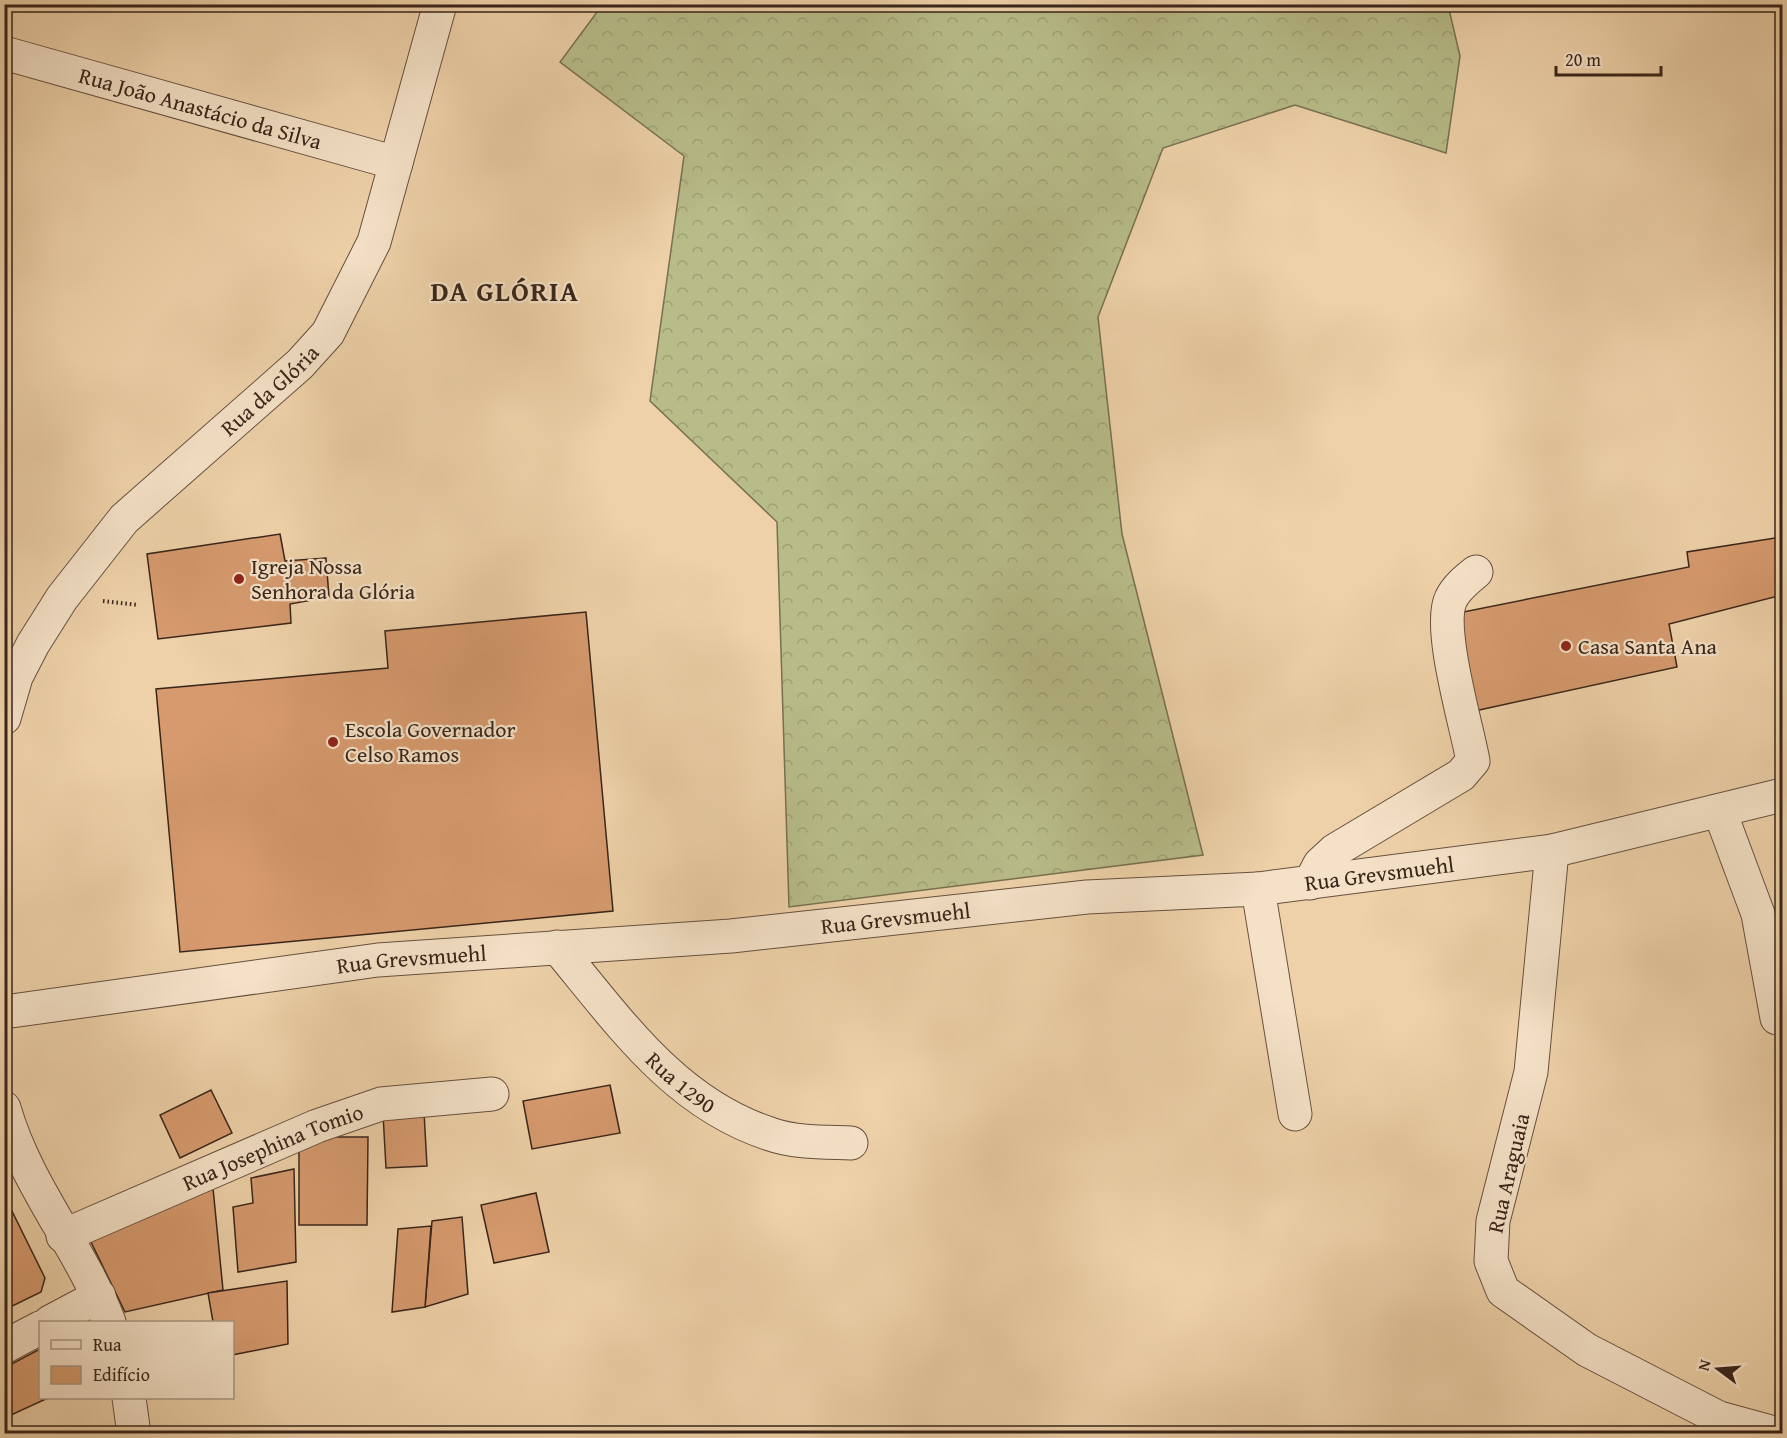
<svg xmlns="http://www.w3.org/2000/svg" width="1787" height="1438" viewBox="0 0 1787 1438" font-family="'Gentium Book Plus',serif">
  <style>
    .forest { fill: url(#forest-crowns); stroke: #787052; stroke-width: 1.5 }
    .building { fill: #d69a6e; stroke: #39251a; stroke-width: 1.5 }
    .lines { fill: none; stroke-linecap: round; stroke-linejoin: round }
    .minor-casing { stroke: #66503e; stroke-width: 35 }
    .path { stroke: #39251a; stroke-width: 4; stroke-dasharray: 1.5 3; stroke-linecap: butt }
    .minor { stroke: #f4e1c7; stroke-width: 33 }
    .poi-dot { fill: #8f2418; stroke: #f4e1c7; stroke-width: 2 }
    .labels { text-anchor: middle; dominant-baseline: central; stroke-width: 4.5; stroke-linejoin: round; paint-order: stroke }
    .street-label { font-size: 22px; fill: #39251a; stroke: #f4e1c7 }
    .poi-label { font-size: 22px; fill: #39251a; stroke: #f4e1c7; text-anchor: start }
    .district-label { font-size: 28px; font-weight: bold; letter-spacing: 1.5px; fill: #39251a; stroke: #f4e1c7 }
  </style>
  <defs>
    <pattern id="forest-crowns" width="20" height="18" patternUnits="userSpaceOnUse" patternTransform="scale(1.5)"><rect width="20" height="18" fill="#b7bc89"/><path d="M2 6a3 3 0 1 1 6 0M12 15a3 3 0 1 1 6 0" fill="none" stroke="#9ea176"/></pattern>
  </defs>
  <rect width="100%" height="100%" fill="#eed1a9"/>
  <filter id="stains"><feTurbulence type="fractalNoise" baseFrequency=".00333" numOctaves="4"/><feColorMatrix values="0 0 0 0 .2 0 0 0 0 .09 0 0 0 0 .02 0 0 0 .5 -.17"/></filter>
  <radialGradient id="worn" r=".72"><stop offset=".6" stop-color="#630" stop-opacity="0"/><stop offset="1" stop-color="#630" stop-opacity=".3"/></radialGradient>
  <path class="forest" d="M 603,4 L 1448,5 L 1460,56 L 1446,153 L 1295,105 L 1163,148 L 1098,317 L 1122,534 L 1203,855 L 789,907 L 777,522 L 650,401 L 684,156 L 560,62 Z"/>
  <g class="building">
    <path d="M 280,534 L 285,561 L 326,558 L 329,597 L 290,604 L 291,623 L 158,639 L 147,554 Z"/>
    <path d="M 1782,537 L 1782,595 L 1669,624 L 1677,667 L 1470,712 L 1453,614 L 1689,567 L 1687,552 Z"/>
    <path d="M 586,612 L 613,911 L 180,952 L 156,689 L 388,668 L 385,631 Z"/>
    <path d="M 610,1085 L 620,1133 L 532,1149 L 523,1101 Z"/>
    <path d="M 211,1090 L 232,1133 L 180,1158 L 160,1115 Z"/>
    <path d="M 424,1112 L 427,1166 L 386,1168 L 383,1114 Z"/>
    <path d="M 299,1137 L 368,1137 L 367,1225 L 299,1225 Z"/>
    <path d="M 294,1169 L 296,1262 L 238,1272 L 233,1207 L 253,1203 L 251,1178 Z"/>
    <path d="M 212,1178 L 223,1290 L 125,1312 L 90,1240 Z"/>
    <path d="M 536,1193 L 549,1252 L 494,1263 L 481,1205 Z"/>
    <path d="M 4,1195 L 45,1278 L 41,1292 L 4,1310 Z"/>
    <path d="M 462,1217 L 468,1294 L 425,1307 L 432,1221 Z"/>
    <path d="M 431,1226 L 425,1307 L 392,1312 L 398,1229 Z"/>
    <path d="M 287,1281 L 288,1344 L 232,1355 L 232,1322 L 213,1322 L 208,1293 Z"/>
    <path d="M 40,1349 L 40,1398 L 48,1398 L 11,1415 L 4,1400 L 4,1368 Z"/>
  </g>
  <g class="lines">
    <defs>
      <g id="minor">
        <path id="s1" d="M 4,53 L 396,163"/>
        <path id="s2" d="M 4,718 L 16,677 L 33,644 L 62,598 L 124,519 L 300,364 L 328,333 L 374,242 L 440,4"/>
        <path d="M 1720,812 L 1758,914 L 1777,1018"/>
        <path d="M 1552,851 L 1531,1072 L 1493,1221 L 1491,1261 L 1503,1291 L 1587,1350 L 1719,1418 L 1778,1434"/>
        <path d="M 1310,883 L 1320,864 L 1334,851 L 1461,775 L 1473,761 C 1467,727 1437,627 1451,599 C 1456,588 1466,580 1476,572"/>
        <path d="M 1258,889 L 1295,1114"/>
        <path id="s3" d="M 557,947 C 619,1021 674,1103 770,1134 C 795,1143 825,1142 851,1143"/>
        <path id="s4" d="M 4,1012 L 378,960 L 731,936 L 1087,897 L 1258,889 L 1552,851 L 1782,795"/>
        <path d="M 4,1108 C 26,1186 81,1248 109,1322"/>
        <path id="s5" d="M 63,1236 L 317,1126 L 381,1104 L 492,1094"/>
        <path d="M 50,1322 L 99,1296"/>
        <path d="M 4,1347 L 40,1328"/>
        <path d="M 129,1398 L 134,1434"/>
      </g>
    </defs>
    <use href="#minor" class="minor-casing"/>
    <path class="path" d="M 103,601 L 138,605"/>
    <use href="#minor" class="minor"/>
  </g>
  <g class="poi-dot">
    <circle cx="239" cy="579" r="6"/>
    <circle cx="1566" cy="646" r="6"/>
    <circle cx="333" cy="742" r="6"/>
  </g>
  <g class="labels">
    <g class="street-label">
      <text stroke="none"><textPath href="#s1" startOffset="204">Rua João Anastácio da Silva</textPath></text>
      <text stroke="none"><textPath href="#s2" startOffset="429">Rua da Glória</textPath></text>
      <text stroke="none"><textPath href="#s4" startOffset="1383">Rua Grevsmuehl</textPath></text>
      <text stroke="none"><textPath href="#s4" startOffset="897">Rua Grevsmuehl</textPath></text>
      <text stroke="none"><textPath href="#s4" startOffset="411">Rua Grevsmuehl</textPath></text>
      <text stroke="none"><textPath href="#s3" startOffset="184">Rua 1290</textPath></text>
      <text stroke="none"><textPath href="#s5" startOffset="228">Rua Josephina Tomio</textPath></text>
      <text transform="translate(1508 1173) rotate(-77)">Rua Araguaia</text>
    </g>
    <g class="poi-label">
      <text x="251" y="566">Igreja Nossa<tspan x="251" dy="25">Senhora da Glória</tspan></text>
      <text x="1578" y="646">Casa Santa Ana</text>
      <text x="345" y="729">Escola Governador<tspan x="345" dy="25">Celso Ramos</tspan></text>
    </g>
    <g class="district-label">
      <text x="505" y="290">DA GLÓRIA</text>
    </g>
  </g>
  <rect width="1787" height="1438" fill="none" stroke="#eed1a9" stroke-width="24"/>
  <rect x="6" y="6" width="1775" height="1426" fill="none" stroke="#39251a" stroke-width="3"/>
  <rect x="12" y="12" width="1763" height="1414" fill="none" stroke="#39251a" stroke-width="1.5"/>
  <rect x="39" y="1321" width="195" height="78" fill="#f4e1c7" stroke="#a99682" stroke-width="1.5"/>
  <rect x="51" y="1340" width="30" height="9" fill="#f4e1c7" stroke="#a99682" stroke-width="1.5"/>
  <text x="93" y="1351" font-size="18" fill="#39251a">Rua</text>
  <rect x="51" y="1366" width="30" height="18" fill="#d69a6e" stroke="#a99682" stroke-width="1.5"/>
  <text x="93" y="1381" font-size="18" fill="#39251a">Edifício</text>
  <g transform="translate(1718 1369) rotate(286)" stroke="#f4e1c7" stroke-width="4.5" paint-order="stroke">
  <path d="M0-4.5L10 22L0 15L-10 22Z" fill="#39251a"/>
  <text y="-9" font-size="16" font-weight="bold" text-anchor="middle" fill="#39251a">N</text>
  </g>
  <path d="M1556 66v9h105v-9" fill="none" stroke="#39251a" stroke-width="3"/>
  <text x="1565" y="66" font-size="18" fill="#39251a" stroke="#f4e1c7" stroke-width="4.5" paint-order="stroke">20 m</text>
  <rect width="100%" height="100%" filter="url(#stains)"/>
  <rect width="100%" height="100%" fill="url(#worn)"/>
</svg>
